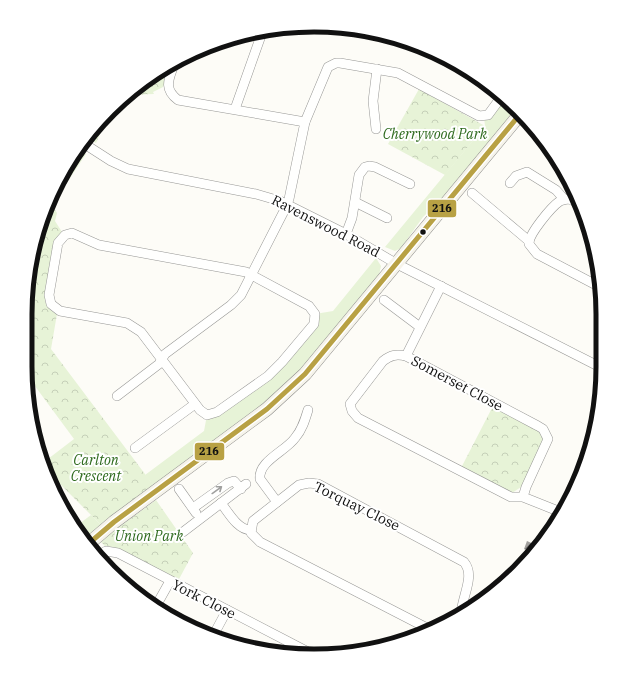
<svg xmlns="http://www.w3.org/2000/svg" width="628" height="681" viewBox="0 0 628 681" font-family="'IBM Plex Serif',serif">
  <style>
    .grass { fill: #e7f3d7 }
    .park { fill: url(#park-crowns) }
    .building { fill: url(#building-hatch) }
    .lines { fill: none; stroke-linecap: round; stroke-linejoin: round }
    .street-casing { stroke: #979795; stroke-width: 10 }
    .secondary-casing { stroke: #8e8d8b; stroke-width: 14 }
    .street { stroke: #fffffe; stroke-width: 9 }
    .secondary { stroke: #f6f4eb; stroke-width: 13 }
    .bus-1-casing { stroke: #fff; stroke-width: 8 }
    .bus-1 { stroke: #b8a144; stroke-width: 5 }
    .oneway { stroke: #a0a09f }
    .bus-dot { fill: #111; stroke: #fff; stroke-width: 1.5 }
    .labels { text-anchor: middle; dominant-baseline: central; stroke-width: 4; stroke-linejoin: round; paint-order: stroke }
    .park-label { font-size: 14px; font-style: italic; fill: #2f6b1f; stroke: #fff }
    .street-label { font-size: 14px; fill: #111; stroke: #fff }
    .rim { fill: none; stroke: #111; stroke-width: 5 }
    .line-badge { stroke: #fff; stroke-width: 1.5 }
    .pale-badge-label { font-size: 11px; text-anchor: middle; font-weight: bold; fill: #111 }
  </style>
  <defs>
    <pattern id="park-crowns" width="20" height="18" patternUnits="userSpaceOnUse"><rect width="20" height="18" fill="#e7f3d7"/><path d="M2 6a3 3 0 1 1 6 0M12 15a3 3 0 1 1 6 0" fill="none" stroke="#c5cfb8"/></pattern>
    <pattern id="building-hatch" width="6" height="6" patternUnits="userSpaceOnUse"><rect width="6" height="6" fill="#a19f9c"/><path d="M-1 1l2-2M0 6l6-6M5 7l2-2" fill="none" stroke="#82807e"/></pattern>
  </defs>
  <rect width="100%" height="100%" fill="#fdfcf7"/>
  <g class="grass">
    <path d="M 503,97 L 518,109 L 438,203 L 423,217 L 401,248 L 395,251 L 385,247 L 485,126 L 484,117 Z"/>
    <path d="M 376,258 L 381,266 L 379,275 C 350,311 323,351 289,383 C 248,421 199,453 154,486 L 145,475 L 204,431 L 207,415 L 277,369 L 315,314 L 333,311 Z"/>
    <path d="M 91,515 L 101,525 L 83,541 L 75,527 Z"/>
  </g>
  <g class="park">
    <path d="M 172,64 L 163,87 L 153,92 L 154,94 C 114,94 111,112 96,143 L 87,138 C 111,108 138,82 172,64 Z"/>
    <path d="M 419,89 L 485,126 L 445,175 L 388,144 Z"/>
    <path d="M 78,148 L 86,154 L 52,205 L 57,213 L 55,221 L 62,232 C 58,246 41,292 46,303 C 48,309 52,311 57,314 L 51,349 L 154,486 L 101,525 L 46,470 L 44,462 L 74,439 L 26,374 L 25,367 L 31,257 L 47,203 Z"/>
    <path d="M 493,406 C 506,412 546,426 544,442 C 542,453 526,477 521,487 L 512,493 L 461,468 Z"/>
    <path d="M 156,500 L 193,553 L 178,581 L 113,547 L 105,546 L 100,541 Z"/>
  </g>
  <path class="building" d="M 527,541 L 538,546 L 533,553 L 524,549 Z"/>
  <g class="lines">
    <defs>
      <g id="street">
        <path d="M 175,62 C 170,77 162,88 178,100 L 305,122"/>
        <path d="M 235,109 L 263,30"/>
        <path d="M 376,129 L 373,101 L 377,69"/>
        <path d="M 83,143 L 111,161 L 128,169 L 256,194 L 280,201 L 346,234 L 397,264 L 600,367"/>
        <path d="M 510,183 L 516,176 L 527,172 L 556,190 L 564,199"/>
        <path d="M 472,193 L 529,241"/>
        <path d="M 355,202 L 387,218"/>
        <path d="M 581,204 L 569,199 C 566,199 563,200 560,201 C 551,207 528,235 529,244 L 537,254 L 598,286"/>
        <path d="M 72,233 L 99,245 L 246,272 L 309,306 L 315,314 L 314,324 L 282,362 L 268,376 L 217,412 L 207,415 L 200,410 L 141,332 L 127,323 L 60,311 L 51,304 L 49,295 L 58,243 L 65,235 Z"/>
        <path d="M 346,234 L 352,218 L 359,175 L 365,167 L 369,166 L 375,167 L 410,184"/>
        <path d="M 384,300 L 420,327"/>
        <path d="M 406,356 L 441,286"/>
        <path d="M 117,396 L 159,364 L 165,354 L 231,305 L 241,295 L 284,211 L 289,199 L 305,122 L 328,67 L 336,63 L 340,63 L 398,73 L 479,116 L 488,115 L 502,96"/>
        <path d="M 135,448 L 195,404"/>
        <path d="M 179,489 L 196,513"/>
        <path d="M 523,497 L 526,487 L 548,439 L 543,429 L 538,426 L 406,356 C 396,354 391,355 383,361 L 350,404 L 352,411 L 358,418 L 511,497 L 523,497 L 563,513"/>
        <path d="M 277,502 L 260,479 C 258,461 286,451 295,438 C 302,430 305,420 308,410"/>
        <path d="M 221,503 C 229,513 237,529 250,530"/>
        <path d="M 193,508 L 228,483 L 234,481 L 241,489"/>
        <path d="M 183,532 L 246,484"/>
        <path d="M 97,556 L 106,551 L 118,553 L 312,654"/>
        <path d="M 156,606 L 170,581"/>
        <path d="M 434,629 L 425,627 L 260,542 L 251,533 L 253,521 L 299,485 L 309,483 L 318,484 L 464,562 C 476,576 461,598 461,615"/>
        <path d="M 213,636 L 227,610"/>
      </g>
      <path id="secondary" d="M 87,545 L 114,522 L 267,409 L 305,374 L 521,113"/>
    </defs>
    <use href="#street" class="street-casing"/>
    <use href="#secondary" class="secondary-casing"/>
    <use href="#street" class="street"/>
    <use href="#secondary" class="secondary"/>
    <defs>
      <path id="bus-1" d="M 87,545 L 114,522 L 267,409 L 305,374 L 521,113"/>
    </defs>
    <use href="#bus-1" class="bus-1-casing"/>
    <use href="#bus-1" class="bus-1"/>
  </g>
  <defs><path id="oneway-shaft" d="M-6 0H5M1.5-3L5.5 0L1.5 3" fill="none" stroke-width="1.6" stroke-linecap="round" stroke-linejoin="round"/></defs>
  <use class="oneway" href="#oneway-shaft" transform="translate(217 490) rotate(-36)"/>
  <circle class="bus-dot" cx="423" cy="232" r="3.5"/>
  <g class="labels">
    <g class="park-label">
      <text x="435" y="134">Cherrywood Park</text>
      <text x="96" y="460">Carlton<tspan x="96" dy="16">Crescent</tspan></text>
      <text x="149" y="536">Union Park</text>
    </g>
    <g class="street-label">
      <text transform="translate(326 226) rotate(27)">Ravenswood Road</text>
      <text transform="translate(457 383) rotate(28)">Somerset Close</text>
      <text transform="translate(357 506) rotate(26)">Torquay Close</text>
      <text transform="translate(204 599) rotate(27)">York Close</text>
    </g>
  </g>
  <path d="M0 0H628V681H0ZM314 32H314A282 282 0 0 1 596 314V367A282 282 0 0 1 314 649H314A282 282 0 0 1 32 367V314A282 282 0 0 1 314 32Z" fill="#fff" fill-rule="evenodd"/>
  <path class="rim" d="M314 32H314A282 282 0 0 1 596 314V367A282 282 0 0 1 314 649H314A282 282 0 0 1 32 367V314A282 282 0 0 1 314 32Z"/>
  <g class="line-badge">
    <rect x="427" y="199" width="30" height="19" rx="4" fill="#b8a144"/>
    <rect x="194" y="442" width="31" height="19" rx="4" fill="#b8a144"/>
  </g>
  <g class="pale-badge-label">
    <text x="442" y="212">216</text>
    <text x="209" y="455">216</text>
  </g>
</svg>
